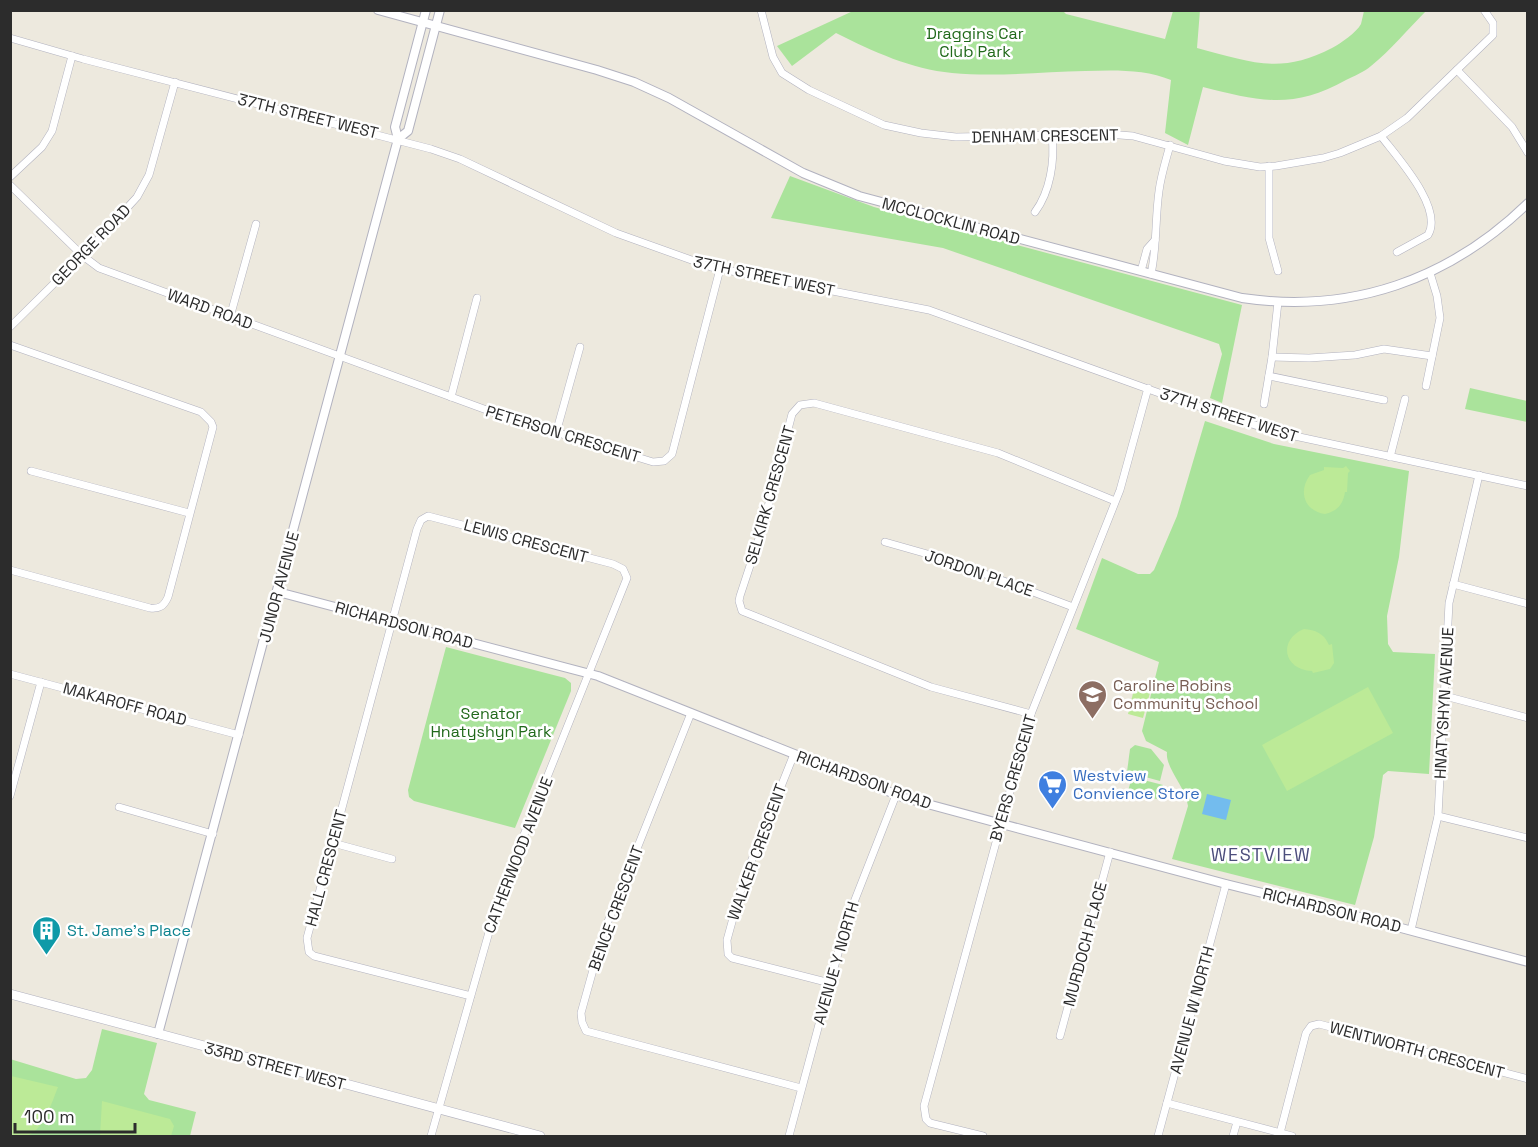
<svg xmlns="http://www.w3.org/2000/svg" width="1538" height="1147" viewBox="0 0 1538 1147" font-family="'Space Grotesk',sans-serif">
  <style>
    .green { fill: #aae39b }
    .pitch { fill: #bcea97 }
    .water { fill: #73bcee }
    .lines { fill: none; stroke-linecap: round; stroke-linejoin: round }
    .minor-casing { stroke: #b2b2bf; stroke-width: 8 }
    .tertiary-casing { stroke: #b2b2bf; stroke-width: 10 }
    .secondary-casing { stroke: #b2b2bf; stroke-width: 10 }
    .minor { stroke: #fff; stroke-width: 7 }
    .tertiary { stroke: #fff; stroke-width: 8 }
    .secondary { stroke: #fff; stroke-width: 9 }
    .labels { text-anchor: middle; dominant-baseline: central; stroke-width: 5; stroke-linejoin: round; paint-order: stroke }
    .park-label { font-size: 16px; fill: #21691b; stroke: #fff }
    .street-label { font-size: 16px; fill: #2c2c2c; stroke: #fff }
    .education-label { font-size: 16px; fill: #785e54; stroke: #fff; text-anchor: start }
    .shop-label { font-size: 16px; fill: #366cbe; stroke: #fff; text-anchor: start }
    .culture-label { font-size: 16px; fill: #0d838f; stroke: #fff; text-anchor: start }
    .neighbourhood-label { font-size: 18px; letter-spacing: 1.5px; fill: #4c4e7c; stroke: #fff }
  </style>
  <rect width="100%" height="100%" fill="#ede9de"/>
  <g class="green">
    <path d="M 1200,10 L 1197,48 C 1251,62 1280,75 1332,48 C 1341,43 1356,33 1361,24 C 1362,20 1363,15 1364,11 L 1426,11 C 1408,29 1391,50 1371,66 C 1364,72 1354,76 1346,80 C 1293,110 1259,101 1203,87 L 1188,145 L 1165,133 L 1171,80 C 1145,69 1113,70 1085,71 C 1041,72 996,77 952,73 C 911,69 874,52 836,33 L 792,66 L 777,46 L 853,11 L 1063,11 L 1066,14 L 1165,39 L 1173,11 Z"/>
    <path d="M 790,176 L 874,207 L 1242,305 L 1222,403 L 1210,398 L 1222,354 L 1219,344 L 943,248 L 771,218 Z"/>
    <path d="M 1470,388 L 1527,401 L 1527,422 L 1465,409 Z"/>
    <path d="M 1205,421 L 1274,444 L 1409,471 L 1399,557 L 1387,616 L 1388,644 L 1393,652 L 1435,654 L 1429,774 L 1388,771 L 1383,775 L 1374,837 L 1355,905 L 1172,859 L 1188,806 C 1186,787 1165,768 1167,752 L 1146,741 L 1142,731 L 1159,662 L 1076,629 L 1102,558 L 1138,574 L 1150,574 L 1154,570 L 1177,516 Z"/>
    <path d="M 446,647 L 565,678 L 571,683 L 571,691 L 515,828 L 414,801 L 409,797 L 408,790 Z"/>
    <path d="M 1135,745 L 1151,749 L 1164,765 L 1160,781 L 1127,772 L 1130,749 Z"/>
    <path d="M 1132,777 L 1163,785 L 1160,800 L 1128,791 Z"/>
    <path d="M 102,1029 L 157,1043 L 144,1094 L 149,1100 L 196,1112 L 190,1136 L 11,1136 L 10,1059 L 76,1079 L 86,1078 L 92,1070 Z"/>
  </g>
  <g class="pitch">
    <path d="M 1346,466 L 1350,471 L 1348,473 L 1347,492 L 1345,492 C 1343,505 1337,511 1325,514 C 1304,511 1298,491 1310,475 L 1324,470 L 1324,467 L 1343,468 Z"/>
    <path d="M 1304,629 C 1315,630 1324,633 1329,645 L 1332,644 L 1334,663 L 1330,669 L 1313,673 L 1312,671 C 1283,670 1278,639 1304,629 Z"/>
    <path d="M 1135,685 L 1151,689 L 1143,718 L 1128,714 Z"/>
    <path d="M 1368,687 L 1393,733 L 1287,791 L 1262,745 Z"/>
    <path d="M 11,1076 L 58,1087 C 52,1102 43,1132 26,1136 C 21,1137 15,1136 11,1136 Z"/>
    <path d="M 102,1101 L 170,1119 L 174,1126 L 171,1136 L 100,1136 Z"/>
  </g>
  <path class="water" d="M 1207,794 L 1231,800 L 1226,820 L 1202,814 Z"/>
  <g class="lines">
    <defs>
      <g id="minor">
        <path d="M 761,10 L 773,57 L 782,73 L 809,90 L 884,125 L 921,133 L 956,137 L 1107,134 L 1133,136 L 1224,161 L 1260,167 L 1276,166 L 1323,158 L 1340,153 L 1381,136 L 1407,118 L 1493,35 L 1493,23 L 1484,10"/>
        <path d="M 10,38 L 83,59 L 431,149 L 460,159 L 616,233 L 711,267 L 929,310 L 1173,398 L 1276,432 L 1528,486"/>
        <path d="M 1457,70 L 1512,127 L 1528,153"/>
        <path d="M 1381,136 C 1397,157 1444,208 1428,235 L 1397,252"/>
        <path d="M 1269,166 L 1269,238 L 1278,271"/>
        <path d="M 10,177 L 42,147 L 52,131 L 72,56"/>
        <path d="M 10,185 L 83,256 L 99,268 L 503,416 L 653,462 L 664,461 L 672,454 L 720,269"/>
        <path d="M 1035,212 C 1050,192 1055,161 1052,136"/>
        <path d="M 1141,271 L 1147,249 L 1155,240"/>
        <path d="M 1151,274 C 1157,247 1155,219 1159,191 C 1161,175 1166,160 1170,145"/>
        <path d="M 230,317 L 256,224"/>
        <path d="M 10,327 L 93,245 L 137,197 L 149,175 L 175,82"/>
        <path d="M 10,345 L 201,412 L 211,422 L 213,427 L 168,597 C 164,606 160,609 150,608 L 10,570"/>
        <path d="M 1272,357 L 1309,358 L 1355,355 L 1384,349 L 1432,356"/>
        <path d="M 1269,376 L 1384,400"/>
        <path d="M 1426,386 L 1440,318 L 1437,296 L 1430,273"/>
        <path d="M 451,397 L 477,298"/>
        <path d="M 1264,404 L 1272,357 L 1278,302"/>
        <path d="M 556,433 L 580,347"/>
        <path d="M 1390,457 L 1405,399"/>
        <path d="M 31,471 L 189,513"/>
        <path d="M 885,542 L 945,559 L 1073,607"/>
        <path d="M 1453,584 L 1528,604"/>
        <path d="M 10,674 L 239,735"/>
        <path d="M 1445,696 L 1528,718"/>
        <path d="M 691,713 L 603,934 L 581,1013 L 582,1022 L 586,1031 L 801,1088"/>
        <path d="M 1031,714 L 931,687 L 742,611 L 739,601 L 740,596 L 763,526 L 792,414 L 800,405 L 814,403 L 998,453 L 1115,501"/>
        <path d="M 794,754 L 743,882 L 727,940 L 728,954 L 732,958 L 830,983"/>
        <path d="M 10,796 L 41,682"/>
        <path d="M 119,807 L 213,834"/>
        <path d="M 1438,816 L 1528,838"/>
        <path d="M 333,843 L 392,859"/>
        <path d="M 1411,930 L 1438,816 L 1449,603 L 1479,475"/>
        <path d="M 1060,1036 L 1110,852"/>
        <path d="M 1167,1103 L 1292,1136"/>
        <path d="M 1280,1133 L 1306,1033 L 1311,1026 L 1319,1024 L 1528,1079"/>
        <path d="M 431,1136 L 499,897 L 627,578 L 623,569 L 613,564 L 428,516 L 421,520 L 417,529 L 307,938 L 309,952 L 314,956 L 471,996"/>
        <path d="M 789,1136 L 847,920 L 896,795"/>
        <path d="M 983,1136 L 930,1123 L 926,1119 L 924,1106 L 1031,714 L 1120,490 L 1148,388"/>
        <path d="M 1158,1136 L 1226,884"/>
        <path d="M 1233,1136 L 1237,1122"/>
      </g>
      <g id="tertiary">
        <path d="M 378,10 L 597,70 L 634,82 L 669,98 L 803,173 L 859,196 L 1242,298 C 1351,314 1449,280 1528,203"/>
        <path d="M 398,139 L 395,127 L 426,10"/>
        <path d="M 278,592 L 598,676 L 905,798 L 1226,884 L 1360,917 L 1528,962"/>
        <path d="M 158,1034 L 395,150 L 398,139 L 408,131 L 440,10"/>
      </g>
      <path id="secondary" d="M 10,994 L 540,1136"/>
    </defs>
    <use href="#minor" class="minor-casing"/>
    <use href="#tertiary" class="tertiary-casing"/>
    <use href="#secondary" class="secondary-casing"/>
    <use href="#minor" class="minor"/>
    <use href="#tertiary" class="tertiary"/>
    <use href="#secondary" class="secondary"/>
  </g>
  <defs>
    <symbol id="school-pin" viewBox="-11 -11 22 30"><path d="M0 17L-7.5 6A9.5 9.5 0 1 1 7.5 6Z" fill="#8d6e63" stroke="#fff"/><path d="M0-5L7-2L0 1L-7-2ZM-4 1L0 2.5L4 1V4Q0 6-4 4Z" fill="#fff"/></symbol>
    <symbol id="supermarket-pin" viewBox="-11 -11 22 30"><path d="M0 17L-7.5 6A9.5 9.5 0 1 1 7.5 6Z" fill="#3f7fe0" stroke="#fff"/><path d="M-6-5.5h2.5l.6 2H6L4.5 2H-2.5L-4.4-4H-6ZM-1.5 3.2a1.3 1.3 0 1 0 .1 0ZM3 3.2a1.3 1.3 0 1 0 .1 0Z" fill="#fff"/></symbol>
    <symbol id="building-pin" viewBox="-11 -11 22 30"><path d="M0 17L-7.5 6A9.5 9.5 0 1 1 7.5 6Z" fill="#0f9aa8" stroke="#fff"/><path d="M-4-6H4V6H1V3H-1V6H-4ZM-2.5-4.3h1.7v1.8h-1.7ZM.8-4.3h1.7v1.8H.8ZM-2.5-1h1.7V.8h-1.7ZM.8-1h1.7V.8H.8Z" fill="#fff"/></symbol>
  </defs>
  <g fill-rule="evenodd">
    <use href="#school-pin" x="1076" y="678" width="33" height="45"/>
    <use href="#supermarket-pin" x="1036" y="768" width="33" height="45"/>
    <use href="#building-pin" x="30" y="914" width="33" height="45"/>
  </g>
  <g class="labels">
    <g class="park-label">
      <text x="975" y="33">Draggins Car<tspan x="975" dy="18">Club Park</tspan></text>
      <text x="491" y="713">Senator<tspan x="491" dy="18">Hnatyshyn Park</tspan></text>
    </g>
    <g class="street-label">
      <text transform="translate(308 116) rotate(14)">37TH STREET WEST</text>
      <text transform="translate(1045 136) rotate(-1)">DENHAM CRESCENT</text>
      <text transform="translate(951 221) rotate(15)">MCCLOCKLIN ROAD</text>
      <text transform="translate(91 245) rotate(-46)">GEORGE ROAD</text>
      <text transform="translate(764 276) rotate(12)">37TH STREET WEST</text>
      <text transform="translate(210 309) rotate(20)">WARD ROAD</text>
      <text transform="translate(1229 415) rotate(18)">37TH STREET WEST</text>
      <text transform="translate(563 434) rotate(17)">PETERSON CRESCENT</text>
      <text transform="translate(770 495) rotate(-74)">SELKIRK CRESCENT</text>
      <text transform="translate(526 541) rotate(15)">LEWIS CRESCENT</text>
      <text transform="translate(979 573) rotate(19)">JORDON PLACE</text>
      <text transform="translate(279 587) rotate(-75)">JUNOR AVENUE</text>
      <text transform="translate(404 625) rotate(15)">RICHARDSON ROAD</text>
      <text transform="translate(1444 703) rotate(-87)">HNATYSHYN AVENUE</text>
      <text transform="translate(125 704) rotate(15)">MAKAROFF ROAD</text>
      <text transform="translate(1013 778) rotate(-74)">BYERS CRESCENT</text>
      <text transform="translate(864 780) rotate(20)">RICHARDSON ROAD</text>
      <text transform="translate(757 852) rotate(-70)">WALKER CRESCENT</text>
      <text transform="translate(518 855) rotate(-69)">CATHERWOOD AVENUE</text>
      <text transform="translate(326 868) rotate(-75)">HALL CRESCENT</text>
      <text transform="translate(616 908) rotate(-70)">BENCE CRESCENT</text>
      <text transform="translate(1332 910) rotate(14)">RICHARDSON ROAD</text>
      <text transform="translate(1085 944) rotate(-75)">MURDOCH PLACE</text>
      <text transform="translate(836 963) rotate(-74)">AVENUE Y NORTH</text>
      <text transform="translate(1192 1010) rotate(-75)">AVENUE W NORTH</text>
      <text transform="translate(1417 1050) rotate(15)">WENTWORTH CRESCENT</text>
      <text transform="translate(275 1066) rotate(15)">33RD STREET WEST</text>
    </g>
    <g class="education-label">
      <text x="1113" y="685">Caroline Robins<tspan x="1113" dy="18">Community School</tspan></text>
    </g>
    <g class="shop-label">
      <text x="1073" y="775">Westview<tspan x="1073" dy="18">Convience Store</tspan></text>
    </g>
    <g class="culture-label">
      <text x="67" y="930">St. Jame's Place</text>
    </g>
    <g class="neighbourhood-label">
      <text x="1261" y="854">WESTVIEW</text>
    </g>
  </g>
  <rect width="1538" height="1147" fill="none" stroke="#2c2c2c" stroke-width="24"/>
  <path d="M15 1123v9h120v-9" fill="none" stroke="#2c2c2c" stroke-width="3"/>
  <text x="24" y="1123" font-size="18" fill="#2c2c2c" stroke="#ffffff" stroke-width="4.5" paint-order="stroke">100 m</text>
</svg>
